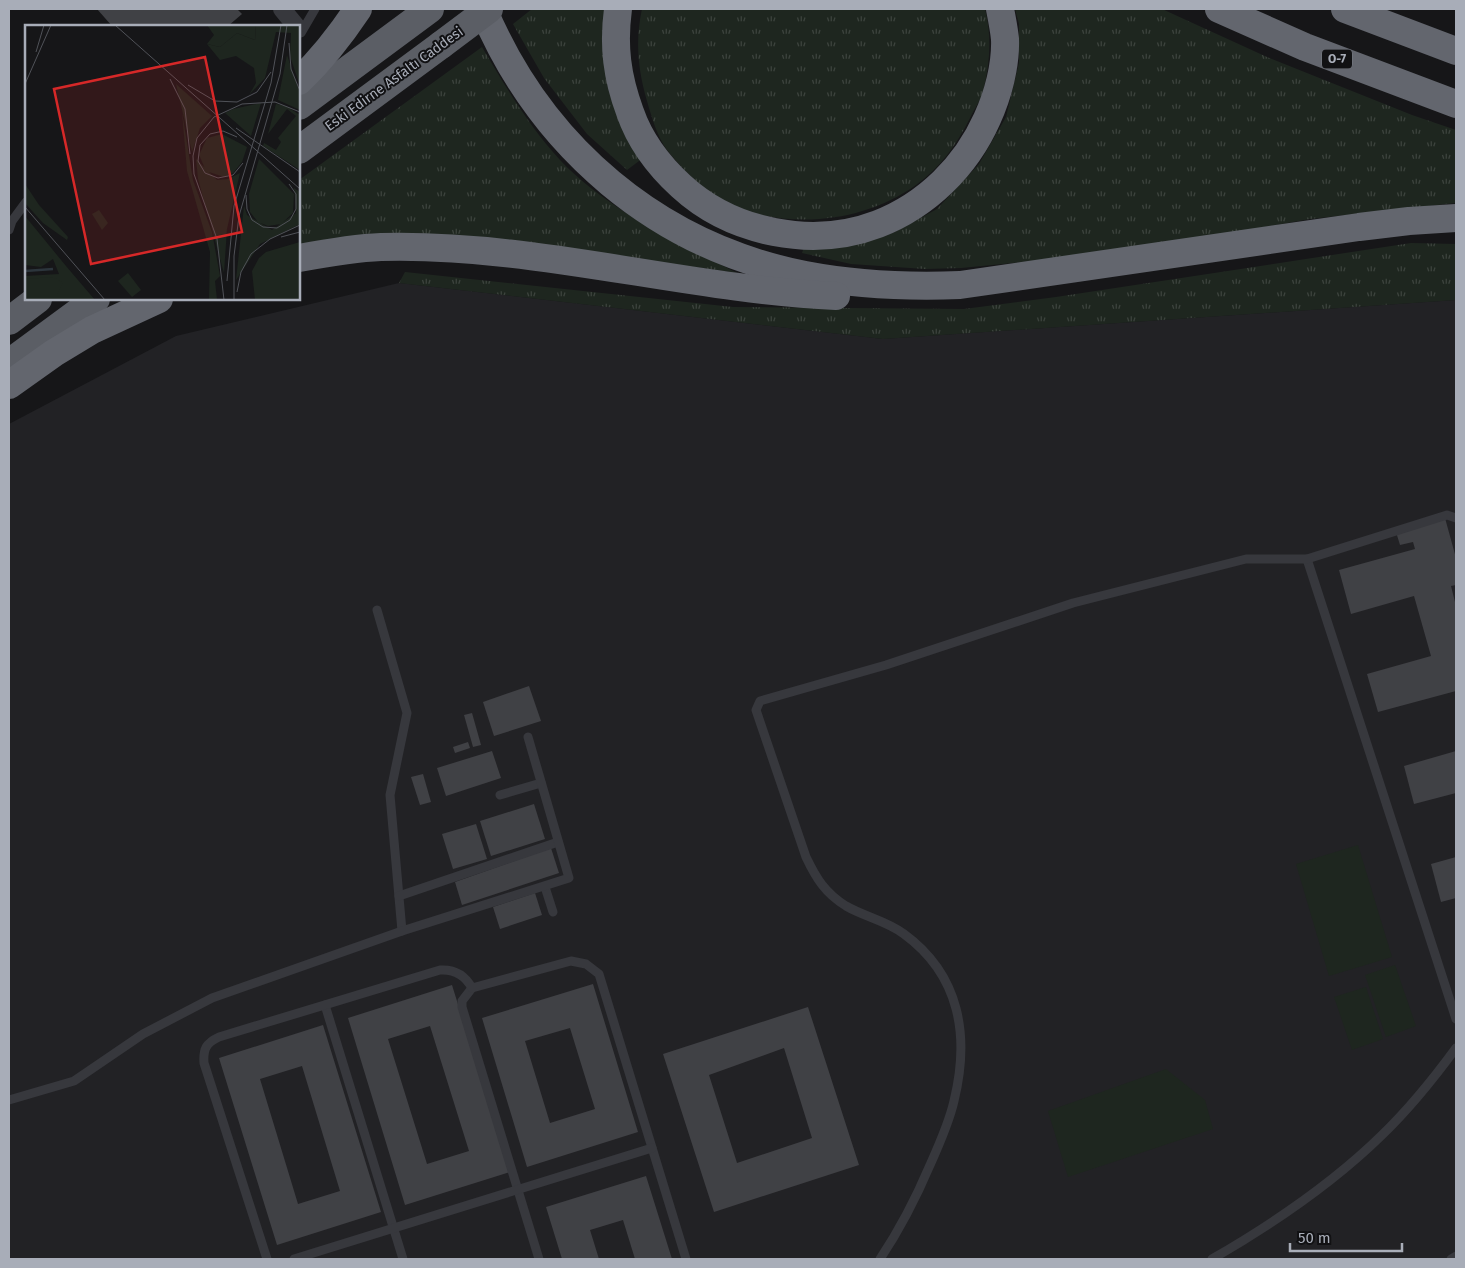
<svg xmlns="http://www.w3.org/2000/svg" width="1465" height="1268" viewBox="0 0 1465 1268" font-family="'Fira Sans',sans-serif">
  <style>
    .built { fill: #222225 }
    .grass { fill: url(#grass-tufts) }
    .garden { fill: #1e261f }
    .building { fill: #404145; fill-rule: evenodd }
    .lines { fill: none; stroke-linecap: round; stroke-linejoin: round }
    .service { stroke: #37383d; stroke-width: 9 }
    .minor { stroke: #37383d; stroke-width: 18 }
    .trunk { stroke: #5b5e65; stroke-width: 28 }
    .motorway { stroke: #63666e; stroke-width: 28 }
    .trunk-bridge { stroke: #5b5e65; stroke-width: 28 }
    .labels { text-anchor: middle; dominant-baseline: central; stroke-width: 4; stroke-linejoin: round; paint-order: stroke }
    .shield { fill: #111113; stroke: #7b7e86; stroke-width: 1 }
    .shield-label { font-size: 12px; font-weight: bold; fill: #a8adb8 }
    .street-label { font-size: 14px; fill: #a8adb8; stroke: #111113 }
    .inset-river { fill: none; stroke: #2c353c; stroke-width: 2.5 }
    .inset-road { fill: none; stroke: #505258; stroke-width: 1 }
    .view { fill: #d62828; fill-opacity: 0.15; stroke: #d62828; stroke-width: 2.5 }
    .inset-edge { fill: none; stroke: #a8adb8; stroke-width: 2.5 }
  </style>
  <defs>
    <pattern id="grass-tufts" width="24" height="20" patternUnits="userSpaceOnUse" patternTransform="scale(1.25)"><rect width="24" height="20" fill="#1e261f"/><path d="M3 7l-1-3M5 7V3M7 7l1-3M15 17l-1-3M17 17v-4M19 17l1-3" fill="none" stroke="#3c433d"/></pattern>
  </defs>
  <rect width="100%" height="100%" fill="#161618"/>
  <path class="built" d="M 399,283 L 883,339 L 1456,300 L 1456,1259 L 9,1259 L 9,424 L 176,336 Z"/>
  <g class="grass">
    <path d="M 532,9 L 611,9 L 643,158 L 627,170 L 587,134 L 544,78 L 513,24 Z"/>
    <path d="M 642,9 L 985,9 C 992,36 990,64 983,91 C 981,100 974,109 970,118 C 957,144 940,168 916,185 C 871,217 811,227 758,214 C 751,212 743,211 736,208 C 710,196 685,173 667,150 C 657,136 652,118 647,101 C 638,70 635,41 642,9 Z"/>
    <path d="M 1015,9 L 1162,9 L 1267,57 L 1412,115 L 1456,130 L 1456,203 L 1310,219 L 1190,240 L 1045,260 L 961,268 L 925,269 L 851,264 L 802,253 L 804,247 L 854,245 L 895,232 L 937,209 L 979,164 L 1006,117 L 1019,63 L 1019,24 Z"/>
    <path d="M 482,47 C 505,86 529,126 560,160 C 606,209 677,242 737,273 L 495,239 L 299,247 L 299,180 Z"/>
    <path d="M 1411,243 L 1456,244 L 1456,300 L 883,339 L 399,283 L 405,272 L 733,307 L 964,309 L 1056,297 Z"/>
  </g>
  <g class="garden">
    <path d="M 1358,845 L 1392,957 L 1329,976 L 1296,864 Z"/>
    <path d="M 1395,965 L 1416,1026 L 1386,1037 L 1365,975 Z"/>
    <path d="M 1366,987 L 1383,1039 L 1352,1050 L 1334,997 Z"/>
    <path d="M 1166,1069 L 1205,1100 L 1213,1129 L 1068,1177 L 1048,1111 Z"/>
  </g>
  <g class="building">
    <path d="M 97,9 L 237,9 L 242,14 L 228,26 L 112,26 Z"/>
    <path d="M 1445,518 L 1456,558 L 1456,585 L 1451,586 L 1456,606 L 1456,691 L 1378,712 L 1367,674 L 1431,656 L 1414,596 L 1351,614 L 1339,570 L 1415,549 L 1413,542 L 1400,545 L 1396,532 Z"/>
    <path d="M 529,686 L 541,721 L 494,736 L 483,702 Z"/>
    <path d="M 472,713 L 481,745 L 473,747 L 464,715 Z"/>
    <path d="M 468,742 L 470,748 L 455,753 L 453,747 Z"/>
    <path d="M 492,751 L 501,778 L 446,796 L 437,768 Z"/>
    <path d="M 1456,751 L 1456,793 L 1414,804 L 1404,766 Z"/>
    <path d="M 423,774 L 431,802 L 420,805 L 411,777 Z"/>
    <path d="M 534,804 L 545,839 L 491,856 L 480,821 Z"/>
    <path d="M 476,824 L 487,859 L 453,869 L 442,834 Z"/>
    <path d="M 551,848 L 559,873 L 462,905 L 455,882 Z"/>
    <path d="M 1456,857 L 1456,898 L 1441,902 L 1431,864 Z"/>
    <path d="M 535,893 L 542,915 L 500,929 L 493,907 Z"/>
    <path d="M 593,984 L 638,1132 L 527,1167 L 482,1018 ZM 570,1028 L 595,1109 L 550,1123 L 525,1041 Z"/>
    <path d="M 452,985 L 510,1172 L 405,1205 L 348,1018 ZM 430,1026 L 469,1151 L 427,1164 L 388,1039 Z"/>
    <path d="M 808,1007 L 859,1165 L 714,1212 L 663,1054 ZM 784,1048 L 812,1138 L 737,1163 L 709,1075 Z"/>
    <path d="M 323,1025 L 381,1212 L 277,1245 L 219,1058 ZM 302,1066 L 340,1191 L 298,1204 L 260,1079 Z"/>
    <path d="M 646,1176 L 672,1259 L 635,1259 L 623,1220 L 590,1230 L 599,1259 L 562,1259 L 546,1207 Z"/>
  </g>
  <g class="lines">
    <g class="service">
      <path d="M 301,33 L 315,9"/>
      <path d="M 9,230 L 12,221 L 26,202"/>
      <path d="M 1307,559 L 1456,1019"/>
      <path d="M 377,610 L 407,713 L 390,795 L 402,931"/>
      <path d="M 500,795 L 541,783"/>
      <path d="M 545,887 L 553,912"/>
      <path d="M 399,896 L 558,842"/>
      <path d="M 472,988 L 462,1001 L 462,1007 L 539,1259"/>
      <path d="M 325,1005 L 403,1259"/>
      <path d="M 9,1100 L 74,1081 L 143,1034 L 212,998 L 402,931 L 569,878 L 528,737"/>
      <path d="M 267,1259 L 204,1063 C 203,1049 206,1043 219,1037 L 440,970 C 455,969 465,975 472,988 L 571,961 L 586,964 L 599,974 L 686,1259"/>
      <path d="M 294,1259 L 652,1148"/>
      <path d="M 880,1259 C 900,1229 916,1198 930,1165 C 939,1145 949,1123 954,1101 C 970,1036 960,975 904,934 C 887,921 865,917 846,906 C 825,893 816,878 806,857 L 756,710 L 760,701 L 886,665 L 1073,603 L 1246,559 L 1307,559 L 1447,515 L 1456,518"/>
      <path d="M 1212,1259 C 1271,1225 1333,1183 1382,1135 C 1409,1109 1434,1078 1456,1048"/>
      <path d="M 1451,1259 L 1456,1256"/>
    </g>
    <path class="minor" d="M 282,9 L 296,26"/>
    <g class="trunk">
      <path d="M 299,106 L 430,9"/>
      <path d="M 299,150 L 441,45"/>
      <path d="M 9,321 L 38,299"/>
      <path d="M 9,363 L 96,299"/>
    </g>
    <g class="motorway">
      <path d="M 483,9 C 541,147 657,246 805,275 C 857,285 908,287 960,285 L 1359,227 L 1409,221 L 1456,218"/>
      <path d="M 618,9 C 613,46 617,77 630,112 C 640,141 658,165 681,186 C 732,233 813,249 878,224 C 927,205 966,166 987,119 C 998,95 1006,65 1005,39 C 1004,29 1002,19 1000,9"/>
      <path d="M 1219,9 L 1305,47 L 1456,104"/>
      <path d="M 1345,9 L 1456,51"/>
      <path d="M 299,81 C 322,59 340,36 358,9"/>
      <path d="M 299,258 C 326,253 354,248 381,247 C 535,243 683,289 836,296"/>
      <path d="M 9,385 L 54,353 L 92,330 L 159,299"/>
    </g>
    <path class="trunk-bridge" d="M 441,45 L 489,9"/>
  </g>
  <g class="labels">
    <rect class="shield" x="1322" y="49.5" width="30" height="19" rx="4"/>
    <g class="shield-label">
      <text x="1337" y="59">O-7</text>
    </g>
    <g class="street-label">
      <text transform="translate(394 79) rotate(-36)">Eski Edirne Asfaltı Caddesi</text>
    </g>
  </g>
  <g transform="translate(25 25)">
    <rect width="275" height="275" fill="#161618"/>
    <path d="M 231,0 L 275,0 L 275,61 L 265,31 L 266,8 L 251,7 L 240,53 L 224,70 L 231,58 L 229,43 L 211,31 L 195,35 L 182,19 L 195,22 L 212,8 L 230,15 ZM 262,30 L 275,68 L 275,85 L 253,75 ZM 151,59 L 187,91 L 175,103 L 167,127 ZM 236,78 L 226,111 L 200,88 L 208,84 ZM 251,79 L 261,81 L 275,90 L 275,145 L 238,121 L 239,118 L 251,125 L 256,117 L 253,113 L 271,91 L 262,84 L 243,109 ZM 157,87 L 168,155 L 187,207 L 195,251 L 190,256 L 192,275 L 184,275 L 185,227 L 162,146 ZM 197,109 L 222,122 L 217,137 L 208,148 L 199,152 L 181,146 L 174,130 L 182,113 ZM 171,134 L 192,155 L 203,154 L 215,148 L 202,204 L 199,248 L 173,154 ZM 234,134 L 269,169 L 268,188 L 256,199 L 243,201 L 233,197 L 225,187 L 224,169 ZM 269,163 L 275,167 L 275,199 L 235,219 L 211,255 L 219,181 L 222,190 L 247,205 L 271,188 ZM 0,191 L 41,241 L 70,275 L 0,275 L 0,251 L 34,249 L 28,234 L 16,242 L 0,240 ZM 275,217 L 275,275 L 230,275 L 227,246 L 234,233 L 241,227 Z" fill="#1e261f"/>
    <path d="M 182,0 L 231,0 L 230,15 L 212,8 L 195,22 L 182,19 L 189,10 ZM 0,159 L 14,180 L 43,212 L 42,215 L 18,198 L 0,178 ZM 28,252 L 38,258 L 32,269 L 32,275 L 0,275 L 0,254 Z" fill="#1e261f"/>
    <path d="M 74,185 L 83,198 L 77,205 L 67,189 ZM 103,248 L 116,265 L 107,272 L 93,256 Z" fill="#1e261f"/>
    <path class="inset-river" d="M 0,246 L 28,244"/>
    <path class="inset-road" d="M 90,0 L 275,164M 264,18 L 266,44 L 275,66M 11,27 L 19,0M 145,54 L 160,84 L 165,129M 0,59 L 26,0M 163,60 L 190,76 L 212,77 L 232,67 L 246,47M 211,103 L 275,147M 212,112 L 198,106 L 185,109 L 175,120 L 173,136 L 180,148 L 193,153 L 208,150 L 218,138M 221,170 L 222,184 L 227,195 L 238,202 L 252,203 L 265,195 L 271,184 L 271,169 L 264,159M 0,182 L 80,275M 256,212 L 275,207M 202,256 L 209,181 L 246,58 L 256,0M 212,267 L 216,247 L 226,229 L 245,214 L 275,200M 199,275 L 192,214 L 169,149 L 168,131 L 172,113 L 189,92 L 217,79 L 250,77 L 275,87M 209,275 L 209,231 L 214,191 L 255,49 L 262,0"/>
    <path class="view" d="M 180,32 L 217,207 L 66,239 L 29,64 Z"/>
    <rect width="275" height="275" class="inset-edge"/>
  </g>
  <rect width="1465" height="1268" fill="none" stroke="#a8adb8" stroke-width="20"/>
  <path d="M1290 1243v8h112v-8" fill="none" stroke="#a8adb8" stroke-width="2.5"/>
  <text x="1298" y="1243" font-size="15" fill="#a8adb8" stroke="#111113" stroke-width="4" paint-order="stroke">50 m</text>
</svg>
